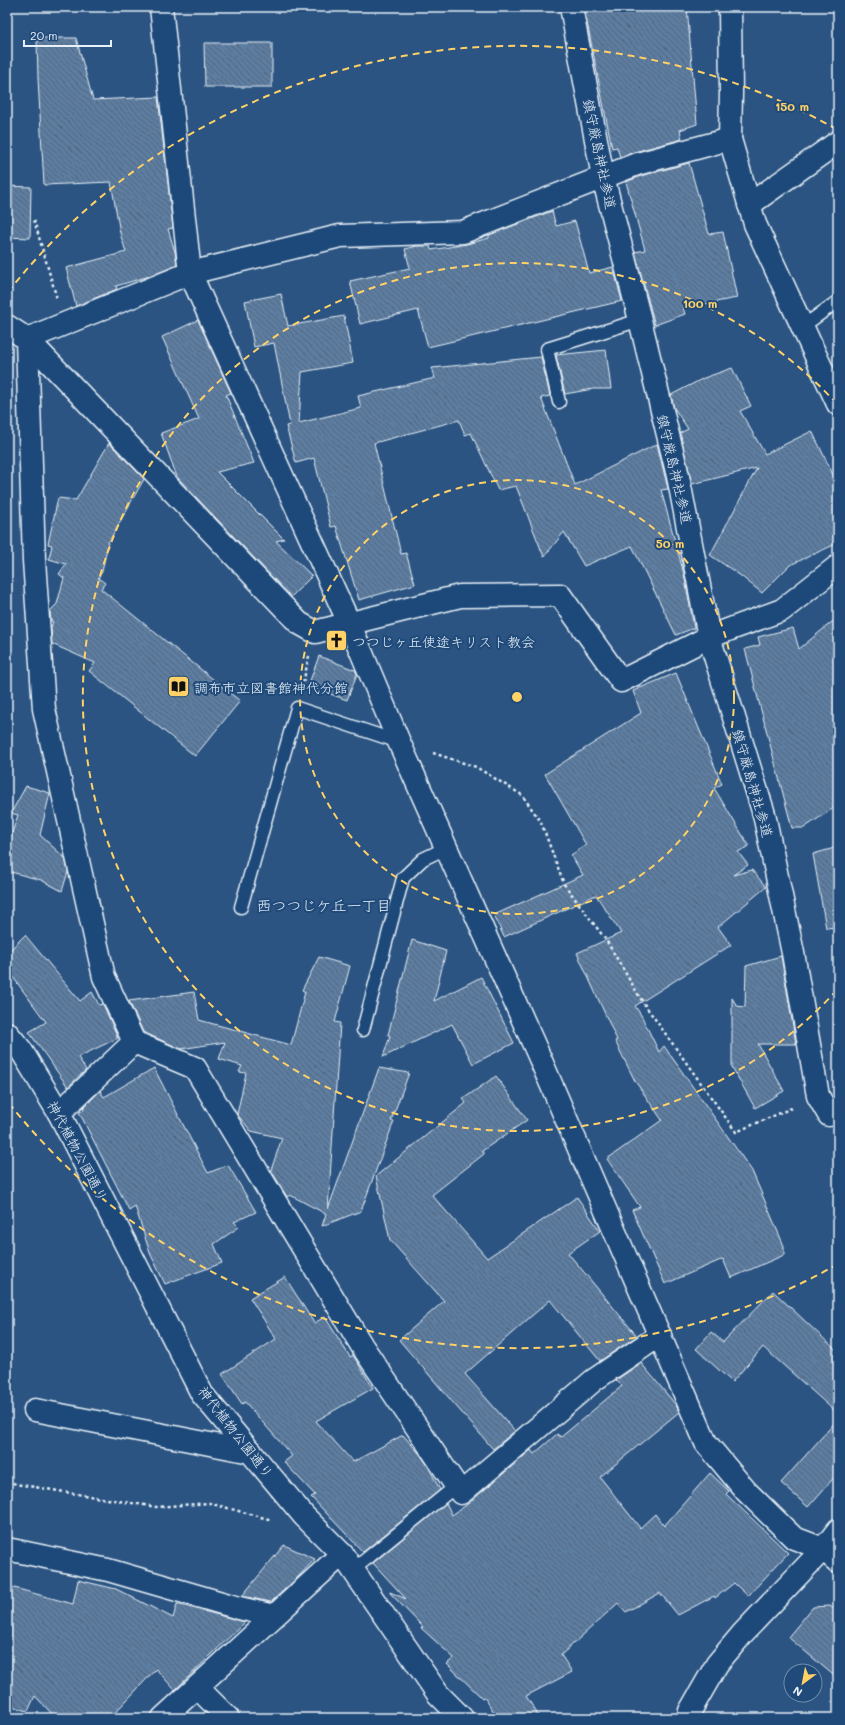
<svg xmlns="http://www.w3.org/2000/svg" width="845" height="1725" viewBox="0 0 845 1725" font-family="Mali,'Klee One',sans-serif">
  <style>
    .building { fill: url(#building-back-hatch); stroke: #e8f1f8 }
    .lines { fill: none; stroke-linecap: round; stroke-linejoin: round }
    .lane-casing { stroke: #e8f1f8; stroke-width: 15 }
    .street-casing { stroke: #e8f1f8; stroke-width: 25 }
    .secondary-casing { stroke: #e8f1f8; stroke-width: 25 }
    .path { stroke: #e8f1f8; stroke-width: 2.5; stroke-dasharray: 3 3; stroke-linecap: butt }
    .lane { stroke: #1f4a7a; stroke-width: 12 }
    .street { stroke: #1f4a7a; stroke-width: 22 }
    .secondary { stroke: #1f4a7a; stroke-width: 22 }
    .ring { fill: none; stroke: #ffd166; stroke-width: 2; stroke-dasharray: 7 5 }
    .labels { text-anchor: middle; dominant-baseline: central; stroke-width: 4; stroke-linejoin: round; paint-order: stroke }
    .street-label { font-size: 14px; fill: #e8f1f8; stroke: #1f4a7a }
    .poi-label { font-size: 14px; fill: #e8f1f8; stroke: #1f4a7a; text-anchor: start }
    .neighbourhood-label { font-size: 15px; fill: #e8f1f8; stroke: #1f4a7a }
    .centre { fill: #ffd166; stroke: #1f4a7a; stroke-width: 2 }
    .ring-label { font-size: 12px; text-anchor: middle; font-weight: bold; fill: #ffd166; stroke: #1f4a7a; stroke-width: 4; stroke-linejoin: round; paint-order: stroke }
  </style>
  <defs>
    <pattern id="building-back-hatch" width="6" height="6" patternUnits="userSpaceOnUse"><rect width="6" height="6" fill="#5d7da1"/><path d="M-1 5l2 2M0 0l6 6M5-1l2 2" fill="none" stroke="#53657a"/></pattern>
  </defs>
  <rect width="100%" height="100%" fill="#2b5482"/>
  <filter id="ink" filterUnits="userSpaceOnUse"><feTurbulence type="fractalNoise" baseFrequency=".025" numOctaves="2"/><feDisplacementMap in="SourceGraphic" scale="8" xChannelSelector="R" yChannelSelector="G"/><feConvolveMatrix kernelMatrix="1 2 1 2 8 2 1 2 1" color-interpolation-filters="sRGB"/></filter>
  <g filter="url(#ink)">
    <g class="building">
      <path d="M 584,7 L 687,7 L 697,124 L 680,130 L 682,139 L 634,152 L 620,157 L 617,147 L 612,148 Z"/>
      <path d="M 37,38 L 76,38 L 93,100 L 158,97 L 173,228 L 168,229 L 175,252 L 177,265 L 153,275 L 116,286 L 117,289 L 76,306 L 66,268 L 126,252 L 120,233 L 111,182 L 44,185 L 38,79 Z"/>
      <path d="M 204,43 L 272,43 L 272,87 L 205,87 Z"/>
      <path d="M 689,163 L 709,234 L 723,232 L 737,298 L 683,308 L 685,314 L 655,325 L 635,252 L 645,250 L 626,182 L 641,176 Z"/>
      <path d="M 7,186 L 31,187 L 30,238 L 7,237 Z"/>
      <path d="M 552,211 L 556,226 L 575,221 L 589,273 L 613,267 L 622,301 L 428,347 L 418,310 L 360,324 L 350,281 L 410,268 L 405,249 L 417,246 L 430,246 L 431,250 L 467,244 L 489,238 L 489,235 Z"/>
      <path d="M 281,294 L 288,326 L 344,316 L 353,363 L 302,372 L 299,423 L 361,408 L 358,396 L 435,378 L 432,368 L 541,357 L 550,396 L 541,398 L 575,485 L 657,444 L 668,489 L 661,490 L 684,574 L 694,628 L 676,635 L 632,546 L 584,566 L 564,532 L 544,557 L 516,486 L 498,490 L 471,433 L 465,435 L 459,420 L 374,443 L 401,554 L 406,553 L 415,584 L 359,600 L 336,526 L 331,527 L 314,458 L 296,463 L 286,426 L 290,425 L 274,343 L 254,347 L 245,301 Z"/>
      <path d="M 198,320 L 231,393 L 226,395 L 254,463 L 217,472 L 284,539 L 276,541 L 312,576 L 291,597 L 177,477 L 161,433 L 199,419 L 162,337 Z"/>
      <path d="M 606,350 L 611,389 L 593,389 L 565,394 L 556,355 Z"/>
      <path d="M 732,368 L 751,406 L 740,411 L 765,454 L 812,431 L 838,485 L 838,543 L 790,565 L 762,593 L 741,576 L 710,555 L 757,468 L 692,484 L 680,433 L 688,429 L 674,408 L 671,395 L 704,378 Z"/>
      <path d="M 109,443 L 144,479 L 108,543 L 102,572 L 98,578 L 105,583 L 101,589 L 240,701 L 195,756 L 89,671 L 95,663 L 52,644 L 51,627 L 53,622 L 51,621 L 50,611 L 57,604 L 64,578 L 59,574 L 66,564 L 49,559 L 52,545 L 48,544 L 58,498 L 76,500 Z"/>
      <path d="M 838,617 L 838,805 L 804,828 L 792,828 L 745,649 L 760,645 L 758,637 L 793,628 L 799,649 Z"/>
      <path d="M 319,656 L 355,670 L 357,674 L 347,700 L 308,686 Z"/>
      <path d="M 676,673 L 722,784 L 714,788 L 749,846 L 738,852 L 748,865 L 733,875 L 752,870 L 766,887 L 718,927 L 731,945 L 635,1006 L 641,1015 L 659,1052 L 664,1046 L 752,1171 L 784,1246 L 784,1255 L 731,1278 L 723,1259 L 665,1284 L 632,1210 L 640,1207 L 607,1159 L 662,1120 L 635,1081 L 615,1041 L 617,1040 L 577,953 L 621,933 L 596,895 L 504,937 L 494,915 L 583,875 L 571,855 L 586,845 L 545,774 L 641,713 L 633,691 Z"/>
      <path d="M 26,786 L 50,793 L 40,835 L 65,858 L 68,872 L 62,891 L 41,880 L 7,871 L 7,848 L 18,815 L 11,813 Z"/>
      <path d="M 838,847 L 838,927 L 826,928 L 813,854 Z"/>
      <path d="M 25,935 L 80,1001 L 92,992 L 99,1005 L 103,1004 L 118,1038 L 78,1057 L 86,1070 L 68,1087 L 29,1032 L 46,1022 L 7,969 L 7,953 Z"/>
      <path d="M 412,940 L 446,951 L 434,1001 L 481,977 L 514,1043 L 473,1064 L 452,1024 L 383,1057 L 390,1036 L 388,1035 Z"/>
      <path d="M 781,956 L 796,1044 L 758,1044 L 784,1091 L 755,1108 L 732,1067 L 732,998 L 737,1006 L 745,1007 L 746,966 Z"/>
      <path d="M 319,957 L 350,966 L 335,1022 L 340,1023 L 328,1209 L 379,1068 L 409,1073 L 391,1121 L 394,1121 L 361,1211 L 322,1226 L 326,1214 L 290,1195 L 287,1197 L 271,1170 L 282,1138 L 251,1131 L 237,1114 L 246,1073 L 239,1072 L 242,1066 L 219,1059 L 225,1042 L 181,1049 L 143,1032 L 129,1001 L 194,992 L 199,1020 L 291,1045 L 305,992 L 302,990 Z"/>
      <path d="M 154,1068 L 208,1173 L 228,1165 L 256,1212 L 234,1222 L 239,1227 L 214,1244 L 222,1263 L 165,1284 L 150,1253 L 135,1206 L 129,1210 L 79,1112 L 84,1110 L 83,1108 L 100,1091 L 104,1097 Z"/>
      <path d="M 496,1076 L 527,1120 L 482,1151 L 484,1154 L 432,1195 L 487,1258 L 577,1197 L 600,1231 L 568,1253 L 637,1336 L 600,1361 L 550,1300 L 465,1374 L 515,1431 L 493,1449 L 399,1340 L 444,1301 L 390,1240 L 376,1176 L 466,1103 L 463,1099 Z"/>
      <path d="M 285,1277 L 314,1323 L 325,1317 L 350,1357 L 353,1355 L 373,1388 L 316,1421 L 353,1462 L 403,1435 L 420,1454 L 428,1466 L 440,1490 L 363,1552 L 311,1497 L 315,1495 L 284,1462 L 292,1456 L 245,1402 L 242,1404 L 222,1374 L 276,1339 L 250,1298 Z"/>
      <path d="M 773,1291 L 838,1352 L 838,1414 L 763,1347 L 732,1382 L 696,1349 L 711,1332 L 723,1342 Z"/>
      <path d="M 641,1363 L 676,1405 L 679,1412 L 600,1477 L 640,1528 L 655,1514 L 664,1526 L 710,1473 L 729,1491 L 726,1494 L 788,1553 L 748,1596 L 734,1583 L 715,1598 L 714,1596 L 678,1615 L 660,1593 L 626,1612 L 618,1603 L 561,1655 L 572,1672 L 526,1696 L 540,1718 L 498,1718 L 484,1697 L 482,1698 L 447,1664 L 454,1658 L 421,1628 L 423,1627 L 390,1593 L 390,1592 L 406,1599 L 373,1563 L 446,1503 L 452,1515 L 469,1503 L 531,1450 L 534,1454 L 557,1434 L 561,1437 L 622,1386 L 616,1380 Z"/>
      <path d="M 838,1419 L 838,1473 L 808,1507 L 781,1483 Z"/>
      <path d="M 284,1545 L 315,1559 L 298,1577 L 271,1602 L 242,1596 Z"/>
      <path d="M 78,1580 L 116,1589 L 173,1618 L 177,1604 L 245,1622 L 175,1690 L 156,1669 L 110,1718 L 56,1718 L 35,1696 L 28,1711 L 7,1705 L 7,1586 L 73,1604 Z"/>
      <path d="M 830,1606 L 838,1612 L 838,1679 L 788,1637 L 813,1607 Z"/>
    </g>
    <g class="lines">
      <defs>
        <g id="lane">
          <path d="M 802,327 L 838,301"/>
          <path d="M 559,402 L 547,349 L 640,320"/>
          <path d="M 241,907 L 297,708 L 399,742"/>
          <path d="M 363,1030 L 403,878 L 423,859 L 446,848"/>
          <path d="M 354,1569 L 456,1486"/>
        </g>
        <g id="street">
          <path d="M 161,7 L 190,273 L 350,625 L 399,742 L 539,1056 L 706,1443 L 746,1491 L 794,1538 L 823,1549 L 838,1530"/>
          <path d="M 571,7 L 603,177 L 640,320 L 678,476 L 709,637 L 764,814 L 793,953 L 818,1096 L 829,1115"/>
          <path d="M 730,7 L 731,93 L 730,139 L 755,224 L 838,404"/>
          <path d="M 749,205 L 838,142"/>
          <path d="M 7,326 L 27,339 L 299,623 L 315,632 L 460,596 L 560,595 L 621,681 L 709,637 L 782,610 L 838,566"/>
          <path d="M 27,339 L 190,273 L 340,236 L 463,232 L 637,164 L 730,139"/>
          <path d="M 27,339 L 34,560 L 44,709 L 104,977 L 134,1042"/>
          <path d="M 59,1113 L 134,1042 L 195,1068 L 362,1346 L 461,1493 L 594,1380 L 660,1335"/>
          <path d="M 35,1410 L 251,1452"/>
          <path d="M 7,1549 L 108,1570 L 239,1608 L 274,1616"/>
          <path d="M 197,1687 L 228,1718"/>
          <path d="M 163,1718 L 342,1554"/>
        </g>
        <g id="secondary">
          <path d="M 7,1033 L 21,1050 L 59,1113 L 202,1394 L 304,1516 L 342,1554 L 438,1694 L 462,1718"/>
          <path d="M 688,1718 L 690,1711 L 717,1664 L 743,1633 L 823,1549 L 838,1562"/>
        </g>
      </defs>
      <use href="#lane" class="lane-casing"/>
      <use href="#street" class="street-casing"/>
      <use href="#secondary" class="secondary-casing"/>
      <g class="path">
        <path d="M 34,220 L 57,299"/>
        <path d="M 302,688 L 309,656"/>
        <path d="M 433,753 L 476,767 L 522,795 L 541,822 L 564,884 L 606,940 L 642,1001 L 736,1132 L 794,1107"/>
        <path d="M 7,1481 L 16,1484 L 156,1507 L 209,1503 L 272,1520"/>
      </g>
      <use href="#lane" class="lane"/>
      <use href="#street" class="street"/>
      <use href="#secondary" class="secondary"/>
    </g>
  </g>
  <g class="ring">
    <circle cx="517" cy="697" r="217"/>
    <path d="M837 990A434 434 0 1 1 837 404"/>
    <path d="M838 1264A651 651 0 0 1 8 1102M8 292A651 651 0 0 1 838 130"/>
  </g>
  <defs>
    <symbol id="church-square" viewBox="-11 -11 22 22"><rect x="-9" y="-9" width="18" height="18" rx="4" fill="#ffd166" stroke="#1f4a7a"/><path d="M-1.2-6h2.4v3.5h3.3v2.4h-3.3V6h-2.4V-.1h-3.3v-2.4h3.3Z" fill="#111"/></symbol>
    <symbol id="library-square" viewBox="-11 -11 22 22"><rect x="-9" y="-9" width="18" height="18" rx="4" fill="#ffd166" stroke="#1f4a7a"/><path d="M-6-4Q-3-5.5-.7-3.5V5Q-3 3-6 4ZM6-4Q3-5.5 .7-3.5V5Q3 3 6 4Z" fill="#111"/></symbol>
  </defs>
  <g fill-rule="evenodd">
    <use href="#church-square" x="324" y="628" width="25" height="25"/>
    <use href="#library-square" x="166" y="674" width="25" height="25"/>
  </g>
  <g class="labels">
    <g class="street-label">
      <text transform="translate(600 154) rotate(78)">鎮守厳島神社参道</text>
      <text transform="translate(675 469) rotate(77)">鎮守厳島神社参道</text>
      <text transform="translate(753 783) rotate(74)">鎮守厳島神社参道</text>
      <text transform="translate(78 1151) rotate(62)">神代植物公園通り</text>
      <text transform="translate(236 1432) rotate(52)">神代植物公園通り</text>
    </g>
    <g class="poi-label">
      <text x="352" y="641">つつじヶ丘使途キリスト教会</text>
      <text x="194" y="687">調布市立図書館神代分館</text>
    </g>
    <g class="neighbourhood-label">
      <text x="324" y="905">西つつじケ丘一丁目</text>
    </g>
  </g>
  <circle cx="517" cy="697" r="6" class="centre"/>
  <g class="ring-label">
    <text x="792" y="111">150 m</text>
    <text x="700" y="308">100 m</text>
    <text x="670" y="548">50 m</text>
  </g>
  <rect width="845" height="1725" fill="none" stroke="#1f4a7a" stroke-width="24"/>
  <rect x="12" y="12" width="821" height="1701" fill="none" stroke="#e8f1f8" stroke-width="1.5" filter="url(#ink)"/>
  <g transform="translate(803 1683) rotate(212)"><circle r="19" fill="#1f4a7a" stroke="#6f8dac"/>
  <path d="M0-3L7 15L0 10L-7 15Z" fill="#ffd166"/>
  <text y="-6" font-size="11" font-weight="bold" text-anchor="middle" fill="#e8f1f8">N</text>
  </g>
  <path d="M24 40v6h87v-6" fill="none" stroke="#e8f1f8" stroke-width="2"/>
  <text x="30" y="40" font-size="12" fill="#e8f1f8" stroke="#1f4a7a" stroke-width="3" paint-order="stroke">20 m</text>
</svg>
